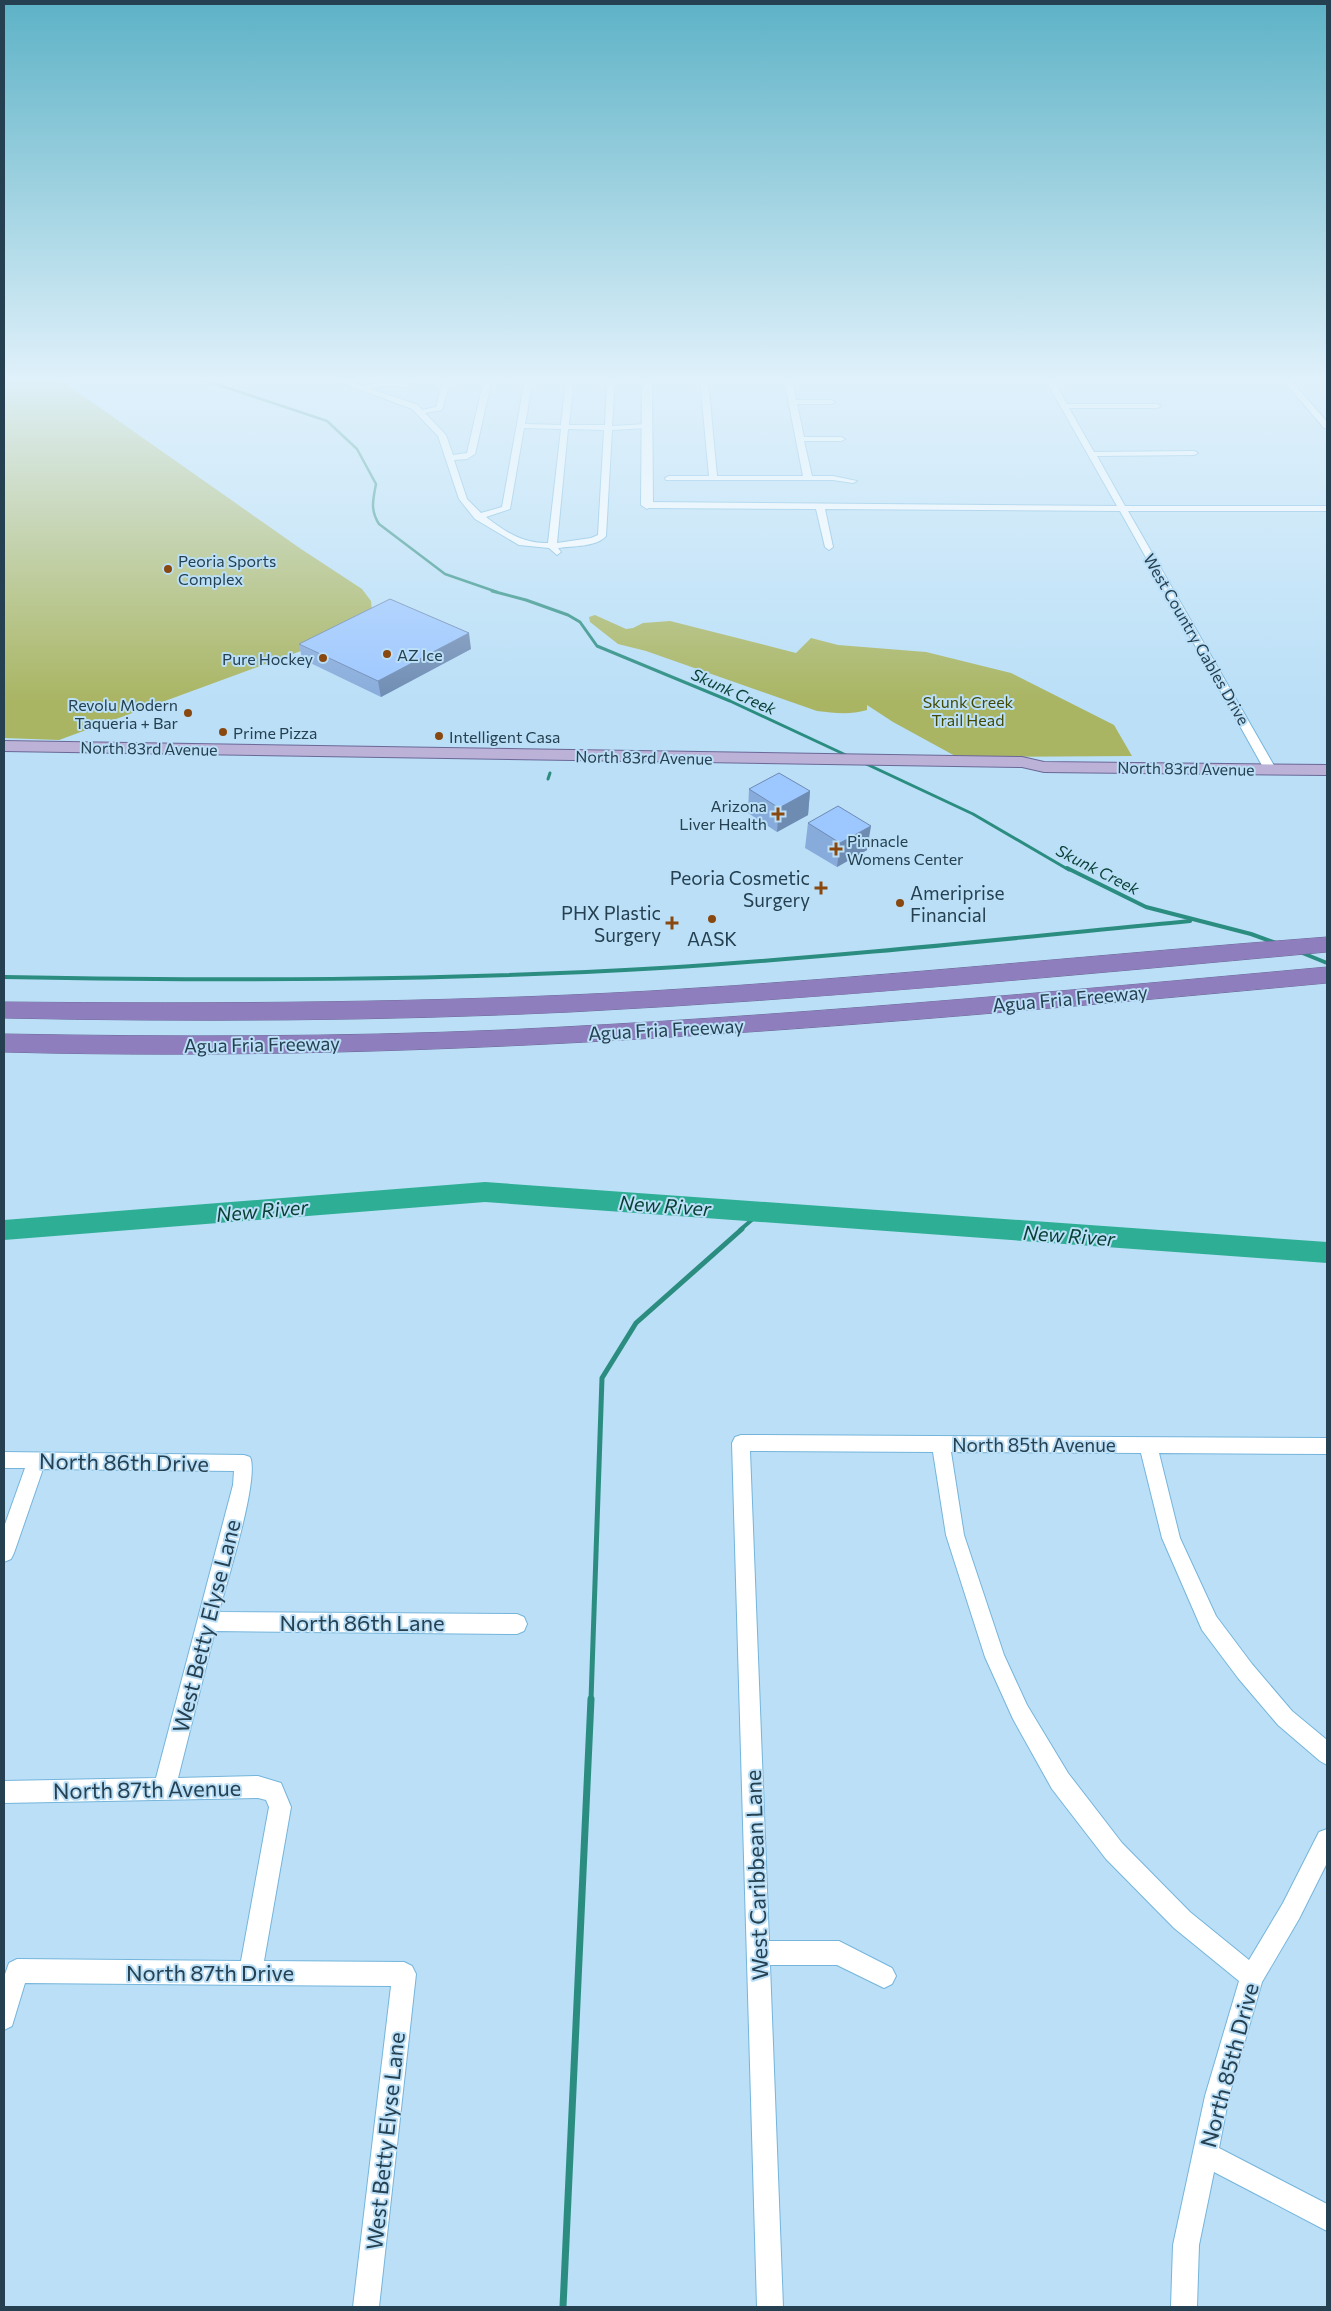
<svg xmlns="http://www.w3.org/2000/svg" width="1331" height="2311" viewBox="0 0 1331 2311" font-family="Commissioner,sans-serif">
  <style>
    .green { fill: #a9b562 }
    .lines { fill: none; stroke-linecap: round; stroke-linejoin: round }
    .stream-far4 { stroke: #2b8d80; stroke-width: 2.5 }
    .stream-far3 { stroke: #2b8d80; stroke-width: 3 }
    .stream-far2 { stroke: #2b8d80; stroke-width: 4 }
    .stream-far1 { stroke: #2b8d80; stroke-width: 5 }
    .stream { stroke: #2b8d80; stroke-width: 7 }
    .river { fill: #2eae94; fill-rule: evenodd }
    .street-casing { stroke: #75b5db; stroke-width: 2 }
    .secondary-casing { stroke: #75b5db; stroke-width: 2 }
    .primary-casing { stroke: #6a6897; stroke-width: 2 }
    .highway-casing { stroke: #6a6897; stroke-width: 1 }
    .street { fill: #fff; fill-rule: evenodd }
    .secondary { fill: #fff; fill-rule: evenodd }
    .primary { fill: #bcb2d7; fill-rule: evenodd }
    .highway { fill: #8f7ebd; fill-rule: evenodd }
    .wall { fill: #87abdb }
    .shaded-wall { fill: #6e8bb2 }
    .building { fill: #9dc7ff; stroke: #6e8bb2 }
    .poi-dot { fill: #88480f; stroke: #badff7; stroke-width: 2 }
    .labels { text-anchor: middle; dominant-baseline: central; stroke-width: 4; stroke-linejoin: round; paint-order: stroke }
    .far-poi-label { font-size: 16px; fill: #254050; stroke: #badff7; text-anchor: start }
    .far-street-label { font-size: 16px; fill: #254050; stroke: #badff7 }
    .far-water-label { font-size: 16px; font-style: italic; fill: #073f34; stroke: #badff7 }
    .far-park-label { font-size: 16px; fill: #424902; stroke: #badff7 }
    .poi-label { font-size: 19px; fill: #254050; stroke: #badff7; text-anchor: end }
    .street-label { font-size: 19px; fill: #254050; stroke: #badff7 }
    .water-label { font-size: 20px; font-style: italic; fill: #073f34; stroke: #badff7 }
    .near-street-label { font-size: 22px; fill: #254050; stroke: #badff7 }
  </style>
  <rect width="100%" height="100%" fill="#badff7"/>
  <g class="green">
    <path d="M 4,379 L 59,379 L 301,549 L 362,589 L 371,601 L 372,612 L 320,644 L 59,740 L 4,738 Z"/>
    <path d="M 595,615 L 626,629 L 633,628 L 643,623 L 670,621 L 796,653 L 811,638 L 838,645 L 926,652 L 1011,673 L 1114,725 L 1132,756 L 957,757 L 893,722 L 867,705 L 867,710 C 849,715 835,713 817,711 L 646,651 L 618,644 L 590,622 L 589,617 Z"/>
  </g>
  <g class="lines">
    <path class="stream-far4" d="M 201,379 L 327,421 L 357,449 L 376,484 C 373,500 370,510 379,524 L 445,574 L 497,592"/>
    <g class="stream-far3">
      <path d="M 492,591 L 526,600 L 568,615 L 580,622 L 597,646 L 730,701 L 848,756"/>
      <path d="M 862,762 L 973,814 L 1069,870"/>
      <path d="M 548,779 L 550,773"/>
    </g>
    <g class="stream-far2">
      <path d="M 1067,868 L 1146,907 L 1251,934 L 1276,943"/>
      <path d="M 1300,952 L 1327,963"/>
      <path d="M 4,977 C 223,981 442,981 661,968 C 838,957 1014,938 1190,921"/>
      <path d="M 740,1230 L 761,1212"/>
    </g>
    <path class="stream-far1" d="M 591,1700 L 602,1378 L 636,1323 L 742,1229"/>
    <path class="stream" d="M 563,2307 L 591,1699"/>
    <path class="river" d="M 485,1182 L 1327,1242 L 1327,1263 L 485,1202 L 4,1240 L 4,1220 Z"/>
    <defs>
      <g id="street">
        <path d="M 332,379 L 343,379 L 364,386 L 380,382 L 408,383 L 408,387 L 405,387 L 380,386 L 371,389 L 418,405 L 422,410 L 436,407 L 443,379 L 451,379 L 442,410 L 425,413 L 446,435 L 453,455 L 467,453 L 484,379 L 492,379 L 475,454 L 467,459 L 454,460 L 467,499 L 481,513 L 502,507 L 525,379 L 533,379 L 525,424 L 561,425 L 566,379 L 574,379 L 569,425 L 605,425 L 607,379 L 615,379 L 612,426 L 647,424 L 651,426 L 647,428 L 612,430 L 606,536 C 597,547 572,546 558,548 L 561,552 L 557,555 L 549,548 L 519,545 L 475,519 L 459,499 L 438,436 L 412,409 ZM 524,428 L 561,429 L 548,543 C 524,544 505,532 486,517 L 510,509 ZM 568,429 L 604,430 L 598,535 L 591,538 L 557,543 Z"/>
        <path d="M 700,379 L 708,379 L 717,476 L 803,476 L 784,379 L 792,379 L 796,400 L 831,400 L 835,402 L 831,404 L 797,404 L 804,437 L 841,437 L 845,439 L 841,441 L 804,441 L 812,476 L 833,476 L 857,481 L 853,483 L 833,480 L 666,480 L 665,478 L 669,476 L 709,476 Z"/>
        <path d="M 1045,379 L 1053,379 L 1067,404 L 1157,404 L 1161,406 L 1157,408 L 1069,408 L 1094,452 L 1194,451 L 1198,453 L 1194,455 L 1097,456 L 1125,506 L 1327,506 L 1327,511 L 1128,511 L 1276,769 L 1274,771 L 1270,772 L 1264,769 L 1120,511 L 825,509 L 833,547 L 829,550 L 825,547 L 816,509 L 647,508 L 643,505 L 647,502 L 1117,506 Z"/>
        <path d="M 1282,379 L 1290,379 L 1327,422 L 1327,428 L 1324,428 Z"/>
        <path d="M 741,1435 L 1327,1438 L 1327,1454 L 1159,1453 L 1180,1538 L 1216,1616 L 1252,1664 L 1292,1711 L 1327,1740 L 1327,1765 L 1320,1761 L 1278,1725 L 1238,1678 L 1202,1630 L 1162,1538 L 1141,1453 L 951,1452 L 964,1535 L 1004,1655 L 1027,1705 L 1068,1773 L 1122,1843 L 1190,1912 L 1249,1960 L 1283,1903 L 1319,1832 L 1327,1829 L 1327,1863 L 1299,1919 L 1262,1982 L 1229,2096 L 1219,2148 L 1327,2204 L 1327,2231 L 1214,2172 L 1199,2245 L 1197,2307 L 1171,2307 L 1173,2245 L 1205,2096 L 1239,1981 L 1174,1928 L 1106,1859 L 1052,1789 L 1013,1719 L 985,1657 L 946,1535 L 933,1452 L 750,1451 L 769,1941 L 839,1941 L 892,1968 L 896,1976 L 892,1984 L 884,1988 L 837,1965 L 770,1965 L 783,2307 L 757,2307 L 732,1443 L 735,1437 Z"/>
        <path d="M 4,1452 L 244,1455 L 250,1457 C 260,1478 226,1584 219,1612 L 517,1614 L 524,1617 L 527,1624 L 524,1631 L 517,1634 L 215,1631 L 178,1778 L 258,1776 L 281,1783 L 291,1807 L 264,1961 L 404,1962 L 412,1966 L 416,1974 L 379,2307 L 353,2307 L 391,1986 L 25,1983 L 12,2026 L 4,2030 L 4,1977 L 9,1963 L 17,1959 L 241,1961 L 269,1807 L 266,1800 L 258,1798 L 4,1803 L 4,1781 L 156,1778 L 233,1485 L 234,1471 L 43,1469 L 14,1553 L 11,1559 L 4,1562 L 4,1527 L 25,1468 L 4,1468 Z"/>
      </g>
      <path id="secondary" d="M 642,379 L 652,379 L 653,505 L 647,509 L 641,505 Z"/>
      <path id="primary" d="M 4,741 L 1022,757 L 1044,762 L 1327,765 L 1327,775 L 1044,772 L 1022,767 L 4,751 Z"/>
      <g id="highway">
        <path d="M 1327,937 L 1327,952 C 1075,975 823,999 570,1012 C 382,1021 192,1022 4,1018 L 4,1002 C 219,1004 435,1003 650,991 C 876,978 1101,954 1327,937 Z"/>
        <path d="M 1327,967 L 1327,983 C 887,1024 446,1064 4,1052 L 4,1034 C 171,1037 337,1037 503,1030 C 779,1017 1053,992 1327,967 Z"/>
      </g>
    </defs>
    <use href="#street" class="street-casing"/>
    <use href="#secondary" class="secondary-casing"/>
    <use href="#primary" class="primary-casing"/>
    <use href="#highway" class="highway-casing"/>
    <use href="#street" class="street"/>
    <use href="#secondary" class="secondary"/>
    <use href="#primary" class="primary"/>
    <use href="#highway" class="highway"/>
  </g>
  <g class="wall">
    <path d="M 299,644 L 471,649 L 381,697 L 302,659 Z"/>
    <path d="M 749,789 L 810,791 L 808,815 L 777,832 L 748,813 Z"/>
    <path d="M 808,823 L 867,850 L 837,867 L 805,848 Z"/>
  </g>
  <g class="shaded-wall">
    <path d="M 469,633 L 471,649 L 381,697 L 378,681 Z"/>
    <path d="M 810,791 L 808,815 L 777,832 L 779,808 Z"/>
    <path d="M 871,826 L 867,850 L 837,867 L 840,843 Z"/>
  </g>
  <g class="building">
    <path d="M 390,599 L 469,633 L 378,681 L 299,644 Z"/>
    <path d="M 779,773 L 810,791 L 779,808 L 749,789 Z"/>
    <path d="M 838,806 L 871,826 L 840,843 L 808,823 Z"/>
  </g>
  <linearGradient id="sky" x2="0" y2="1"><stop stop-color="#5db2c6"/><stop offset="0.54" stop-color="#e0f1fb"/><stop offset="1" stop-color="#e0f1fb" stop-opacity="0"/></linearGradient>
  <rect width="1331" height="703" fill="url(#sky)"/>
  <g class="poi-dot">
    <circle cx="168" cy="569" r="5"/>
    <circle cx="387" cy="654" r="5"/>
    <circle cx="323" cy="658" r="5"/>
    <circle cx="188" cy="713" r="5"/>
    <circle cx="223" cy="732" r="5"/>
    <circle cx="439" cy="736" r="5"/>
    <path d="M775.5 806.5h5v5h5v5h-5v5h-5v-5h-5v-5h5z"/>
    <path d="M833.5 841.5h5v5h5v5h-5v5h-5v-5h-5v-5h5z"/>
    <path d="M818.5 880.5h5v5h5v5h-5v5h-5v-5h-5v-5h5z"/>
    <circle cx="900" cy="903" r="5"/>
    <circle cx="712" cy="919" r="5"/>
    <path d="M669.5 915.5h5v5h5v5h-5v5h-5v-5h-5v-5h5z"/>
  </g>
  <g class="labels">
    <g class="far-poi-label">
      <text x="178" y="560">Peoria Sports<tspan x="178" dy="18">Complex</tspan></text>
      <text x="397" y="654">AZ Ice</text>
      <text x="313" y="658" text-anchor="end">Pure Hockey</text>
      <text x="178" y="704" text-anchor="end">Revolu Modern<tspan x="178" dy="18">Taqueria + Bar</tspan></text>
      <text x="233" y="732">Prime Pizza</text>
      <text x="449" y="736">Intelligent Casa</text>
      <text x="767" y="805" text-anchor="end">Arizona<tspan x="767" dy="18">Liver Health</tspan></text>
      <text x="847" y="840">Pinnacle<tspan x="847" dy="18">Womens Center</tspan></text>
    </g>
    <g class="far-street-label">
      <text transform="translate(1197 639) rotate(60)">West Country Gables Drive</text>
      <text transform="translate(149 748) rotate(1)">North 83rd Avenue</text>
      <text transform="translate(644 757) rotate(1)">North 83rd Avenue</text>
      <text transform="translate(1186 768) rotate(1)">North 83rd Avenue</text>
    </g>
    <g class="far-water-label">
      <text transform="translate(734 691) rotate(24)">Skunk Creek</text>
      <text transform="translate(1098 869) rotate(27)">Skunk Creek</text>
    </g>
    <g class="far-park-label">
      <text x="968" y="701">Skunk Creek<tspan x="968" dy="18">Trail Head</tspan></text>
    </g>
    <g class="poi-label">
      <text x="810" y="877">Peoria Cosmetic<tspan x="810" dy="22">Surgery</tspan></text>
      <text x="910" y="892" text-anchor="start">Ameriprise<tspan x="910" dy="22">Financial</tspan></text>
      <text x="661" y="912">PHX Plastic<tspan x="661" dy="22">Surgery</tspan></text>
      <text x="712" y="938" text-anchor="middle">AASK</text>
    </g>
    <g class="street-label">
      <text transform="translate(1070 998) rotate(-5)">Agua Fria Freeway</text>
      <text transform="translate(666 1029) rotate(-3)">Agua Fria Freeway</text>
      <text transform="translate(262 1044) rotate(-1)">Agua Fria Freeway</text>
      <text x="1034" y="1444">North 85th Avenue</text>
    </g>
    <g class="water-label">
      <text transform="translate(665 1205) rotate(4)">New River</text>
      <text transform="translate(262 1210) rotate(-5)">New River</text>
      <text transform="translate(1069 1235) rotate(4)">New River</text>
    </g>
    <g class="near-street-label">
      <text transform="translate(124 1462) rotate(1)">North 86th Drive</text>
      <text x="362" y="1622">North 86th Lane</text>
      <text transform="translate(206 1626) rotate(-76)">West Betty Elyse Lane</text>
      <text transform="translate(147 1789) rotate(-1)">North 87th Avenue</text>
      <text transform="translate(756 1875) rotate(-92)">West Caribbean Lane</text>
      <text x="210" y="1972">North 87th Drive</text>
      <text transform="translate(1229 2065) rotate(-75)">North 85th Drive</text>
      <text transform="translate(385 2141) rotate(-84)">West Betty Elyse Lane</text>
    </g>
  </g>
  <rect width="1331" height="2311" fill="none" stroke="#254050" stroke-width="10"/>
</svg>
